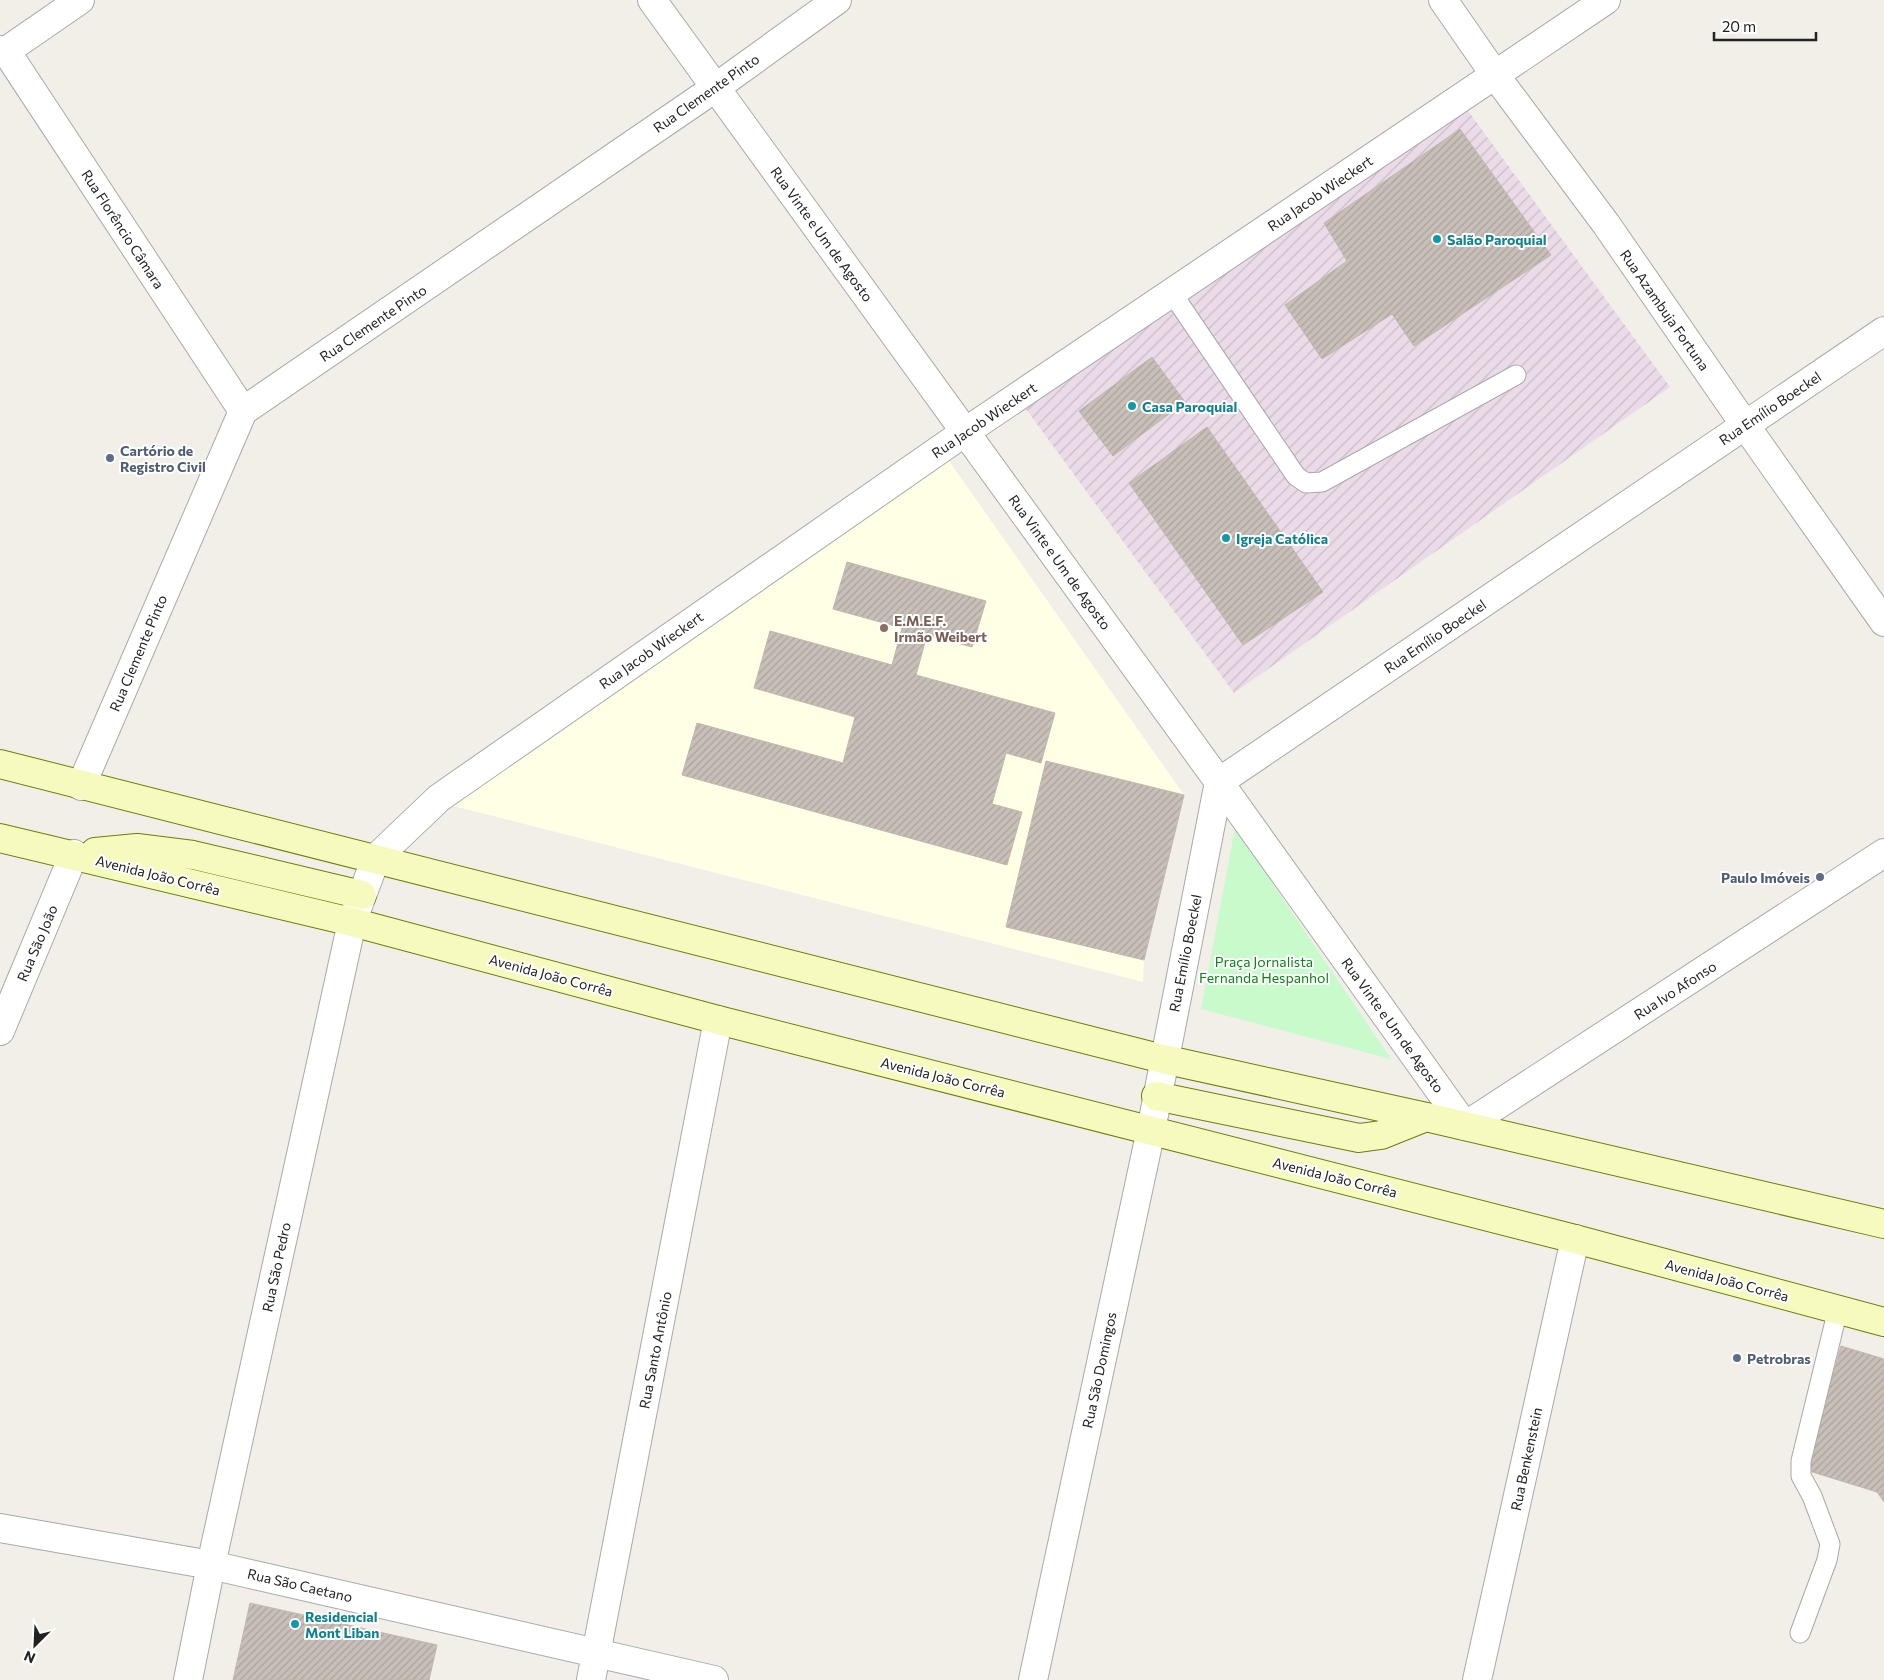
<svg xmlns="http://www.w3.org/2000/svg" width="1884" height="1680" viewBox="0 0 1884 1680" font-family="Commissioner,sans-serif">
  <style>
    .industrial { fill: url(#industrial-furrows) }
    .education { fill: #ffffe5 }
    .park { fill: #c8facc }
    .building { fill: url(#building-hatch); stroke: #c4b6ab }
    .lines { fill: none; stroke-linecap: round; stroke-linejoin: round }
    .service-casing { stroke: #a9a9a9; stroke-width: 21 }
    .minor-casing { stroke: #a9a9a9; stroke-width: 30 }
    .tertiary-casing { stroke: #a9a9a9; stroke-width: 30 }
    .secondary-casing { stroke: #707d05; stroke-width: 30 }
    .service { stroke: #fff; stroke-width: 19 }
    .minor { stroke: #fff; stroke-width: 28 }
    .tertiary { stroke: #fff; stroke-width: 28 }
    .secondary { stroke: #f7fabf; stroke-width: 28 }
    .culture-dot { fill: #0f9aa8; stroke: #fff; stroke-width: 2 }
    .service-dot { fill: #5c6f8a; stroke: #fff; stroke-width: 2 }
    .education-dot { fill: #8d6e63; stroke: #fff; stroke-width: 2 }
    .labels { text-anchor: middle; dominant-baseline: central; stroke-width: 4; stroke-linejoin: round; paint-order: stroke }
    .street-label { font-size: 14px; fill: #222; stroke: #fff }
    .culture-label { font-size: 14px; font-weight: bold; fill: #0d838f; stroke: #fff; text-anchor: start }
    .service-label { font-size: 14px; font-weight: bold; fill: #4e5e75; stroke: #fff; text-anchor: start }
    .education-label { font-size: 14px; font-weight: bold; fill: #785e54; stroke: #fff; text-anchor: start }
    .park-label { font-size: 14px; fill: #0c8416; stroke: #fff }
  </style>
  <defs>
    <pattern id="industrial-furrows" width="10" height="10" patternUnits="userSpaceOnUse" patternTransform="scale(1.25)"><rect width="10" height="10" fill="#ebdbe8"/><path d="M-1 1l2-2M0 10L10 0M9 11l2-2" fill="none" stroke="#c9bcc7"/></pattern>
    <pattern id="building-hatch" width="6" height="6" patternUnits="userSpaceOnUse" patternTransform="scale(1.25)"><rect width="6" height="6" fill="#c7bfb8"/><path d="M-1 1l2-2M0 6l6-6M5 7l2-2" fill="none" stroke="#aba49e"/></pattern>
  </defs>
  <rect width="100%" height="100%" fill="#f2efe9"/>
  <path class="industrial" d="M 1466,108 L 1670,387 L 1234,693 L 1023,405 Z"/>
  <path class="education" d="M 949,461 L 1184,795 L 1144,960 L 1143,982 L 442,803 Z"/>
  <path class="park" d="M 1235,828 L 1391,1059 L 1201,1009 Z"/>
  <g class="building">
    <path d="M 1460,129 L 1551,255 L 1414,346 L 1392,314 L 1322,359 L 1285,305 L 1347,261 L 1324,223 Z"/>
    <path d="M 1152,357 L 1185,402 L 1113,456 L 1079,411 Z"/>
    <path d="M 1207,427 L 1323,592 L 1243,645 L 1129,483 Z"/>
    <path d="M 847,562 L 986,601 L 972,647 L 927,635 L 916,675 L 1055,713 L 1041,763 L 1006,753 L 992,804 L 1022,812 L 1007,865 L 682,775 L 697,723 L 843,763 L 855,717 L 754,688 L 770,631 L 892,665 L 902,628 L 833,609 Z"/>
    <path d="M 1046,761 L 1184,795 L 1144,960 L 1006,927 Z"/>
    <path d="M 1841,1346 L 1884,1359 L 1884,1502 L 1877,1492 L 1806,1470 Z"/>
    <path d="M 250,1603 L 437,1645 L 429,1680 L 233,1680 Z"/>
  </g>
  <g class="lines">
    <defs>
      <g id="service">
        <path d="M 1172,293 L 1296,476 L 1306,483 L 1322,482 L 1516,375"/>
        <path d="M 1800,1633 L 1827,1560 L 1830,1544 L 1812,1496 L 1801,1476 L 1801,1461 L 1838,1309"/>
      </g>
      <g id="minor">
        <path d="M 652,0 L 1219,782 L 1465,1126 L 1884,853"/>
        <path d="M 0,50 L 6,51 L 243,411"/>
        <path d="M 6,51 L 80,0"/>
        <path d="M 81,786 L 243,411 L 715,88 L 837,0"/>
        <path d="M 0,1031 L 74,854"/>
        <path d="M 0,1528 L 211,1565 L 714,1680"/>
        <path d="M 188,1680 L 211,1565 L 352,922 L 376,858 L 439,798 L 965,432 L 1606,0"/>
        <path d="M 591,1680 L 718,1020"/>
        <path d="M 1033,1680 L 1151,1130 L 1219,782 L 1884,331"/>
        <path d="M 1477,1680 L 1575,1239"/>
      </g>
      <path id="tertiary" d="M 1443,0 L 1495,75 L 1606,224 L 1745,425 L 1884,622"/>
      <g id="secondary">
        <path d="M 0,764 L 1163,1059 L 1426,1117 L 1884,1224"/>
        <path d="M 0,838 L 352,922 L 718,1020 L 1575,1239 L 1884,1322"/>
        <path d="M 95,852 L 137,848 L 193,855 L 362,895"/>
        <path d="M 1156,1096 L 1359,1138 L 1381,1135 L 1426,1117"/>
      </g>
    </defs>
    <use href="#service" class="service-casing"/>
    <use href="#minor" class="minor-casing"/>
    <use href="#tertiary" class="tertiary-casing"/>
    <use href="#secondary" class="secondary-casing"/>
    <use href="#service" class="service"/>
    <use href="#minor" class="minor"/>
    <use href="#tertiary" class="tertiary"/>
    <use href="#secondary" class="secondary"/>
  </g>
  <g class="culture-dot">
    <circle cx="1437" cy="239" r="5"/>
    <circle cx="1132" cy="406" r="5"/>
    <circle cx="1226" cy="538" r="5"/>
    <circle cx="295" cy="1624" r="5"/>
  </g>
  <g class="service-dot">
    <circle cx="110" cy="458" r="5"/>
    <circle cx="1820" cy="877" r="5"/>
    <circle cx="1737" cy="1358" r="5"/>
  </g>
  <circle class="education-dot" cx="884" cy="628" r="5"/>
  <g class="labels">
    <g class="street-label">
      <text transform="translate(706 93) rotate(-35)">Rua Clemente Pinto</text>
      <text transform="translate(1320 193) rotate(-34)">Rua Jacob Wieckert</text>
      <text transform="translate(123 229) rotate(57)">Rua Florêncio Câmara</text>
      <text transform="translate(822 234) rotate(54)">Rua Vinte e Um de Agosto</text>
      <text transform="translate(1665 310) rotate(55)">Rua Azambuja Fortuna</text>
      <text transform="translate(373 323) rotate(-34)">Rua Clemente Pinto</text>
      <text transform="translate(1770 408) rotate(-34)">Rua Emílio Boeckel</text>
      <text transform="translate(984 420) rotate(-34)">Rua Jacob Wieckert</text>
      <text transform="translate(1060 562) rotate(54)">Rua Vinte e Um de Agosto</text>
      <text transform="translate(1435 636) rotate(-34)">Rua Emílio Boeckel</text>
      <text transform="translate(651 650) rotate(-35)">Rua Jacob Wieckert</text>
      <text transform="translate(138 653) rotate(-67)">Rua Clemente Pinto</text>
      <text transform="translate(158 875) rotate(14)">Avenida João Corrêa</text>
      <text transform="translate(37 943) rotate(-67)">Rua São João</text>
      <text transform="translate(1185 953) rotate(-79)">Rua Emílio Boeckel</text>
      <text transform="translate(551 975) rotate(15)">Avenida João Corrêa</text>
      <text transform="translate(1675 990) rotate(-33)">Rua Ivo Afonso</text>
      <text transform="translate(1393 1025) rotate(54)">Rua Vinte e Um de Agosto</text>
      <text transform="translate(943 1077) rotate(14)">Avenida João Corrêa</text>
      <text transform="translate(1335 1177) rotate(14)">Avenida João Corrêa</text>
      <text transform="translate(276 1267) rotate(-78)">Rua São Pedro</text>
      <text transform="translate(1727 1280) rotate(15)">Avenida João Corrêa</text>
      <text transform="translate(655 1350) rotate(-79)">Rua Santo Antônio</text>
      <text transform="translate(1099 1370) rotate(-78)">Rua São Domingos</text>
      <text transform="translate(1526 1459) rotate(-78)">Rua Benkenstein</text>
      <text transform="translate(300 1585) rotate(13)">Rua São Caetano</text>
    </g>
    <g class="culture-label">
      <text x="1447" y="239">Salão Paroquial</text>
      <text x="1142" y="406">Casa Paroquial</text>
      <text x="1236" y="538">Igreja Católica</text>
      <text x="305" y="1616">Residencial<tspan x="305" dy="16">Mont Liban</tspan></text>
    </g>
    <g class="service-label">
      <text x="120" y="450">Cartório de<tspan x="120" dy="16">Registro Civil</tspan></text>
      <text x="1810" y="877" text-anchor="end">Paulo Imóveis</text>
      <text x="1747" y="1358">Petrobras</text>
    </g>
    <g class="education-label">
      <text x="894" y="620">E.M.E.F.<tspan x="894" dy="16">Irmão Weibert</tspan></text>
    </g>
    <g class="park-label">
      <text x="1264" y="961">Praça Jornalista<tspan x="1264" dy="16">Fernanda Hespanhol</tspan></text>
    </g>
  </g>
  <g transform="translate(35 1645) rotate(204)" stroke="#ffffff" stroke-width="4" paint-order="stroke">
  <path d="M0-4L9 19L0 12L-9 19Z" fill="#222222"/>
  <text y="-8" font-size="14" font-weight="bold" text-anchor="middle" fill="#222222">N</text>
  </g>
  <path d="M1714 32v8h102v-8" fill="none" stroke="#222222" stroke-width="2.5"/>
  <text x="1722" y="32" font-size="15" fill="#222222" stroke="#ffffff" stroke-width="4" paint-order="stroke">20 m</text>
</svg>
